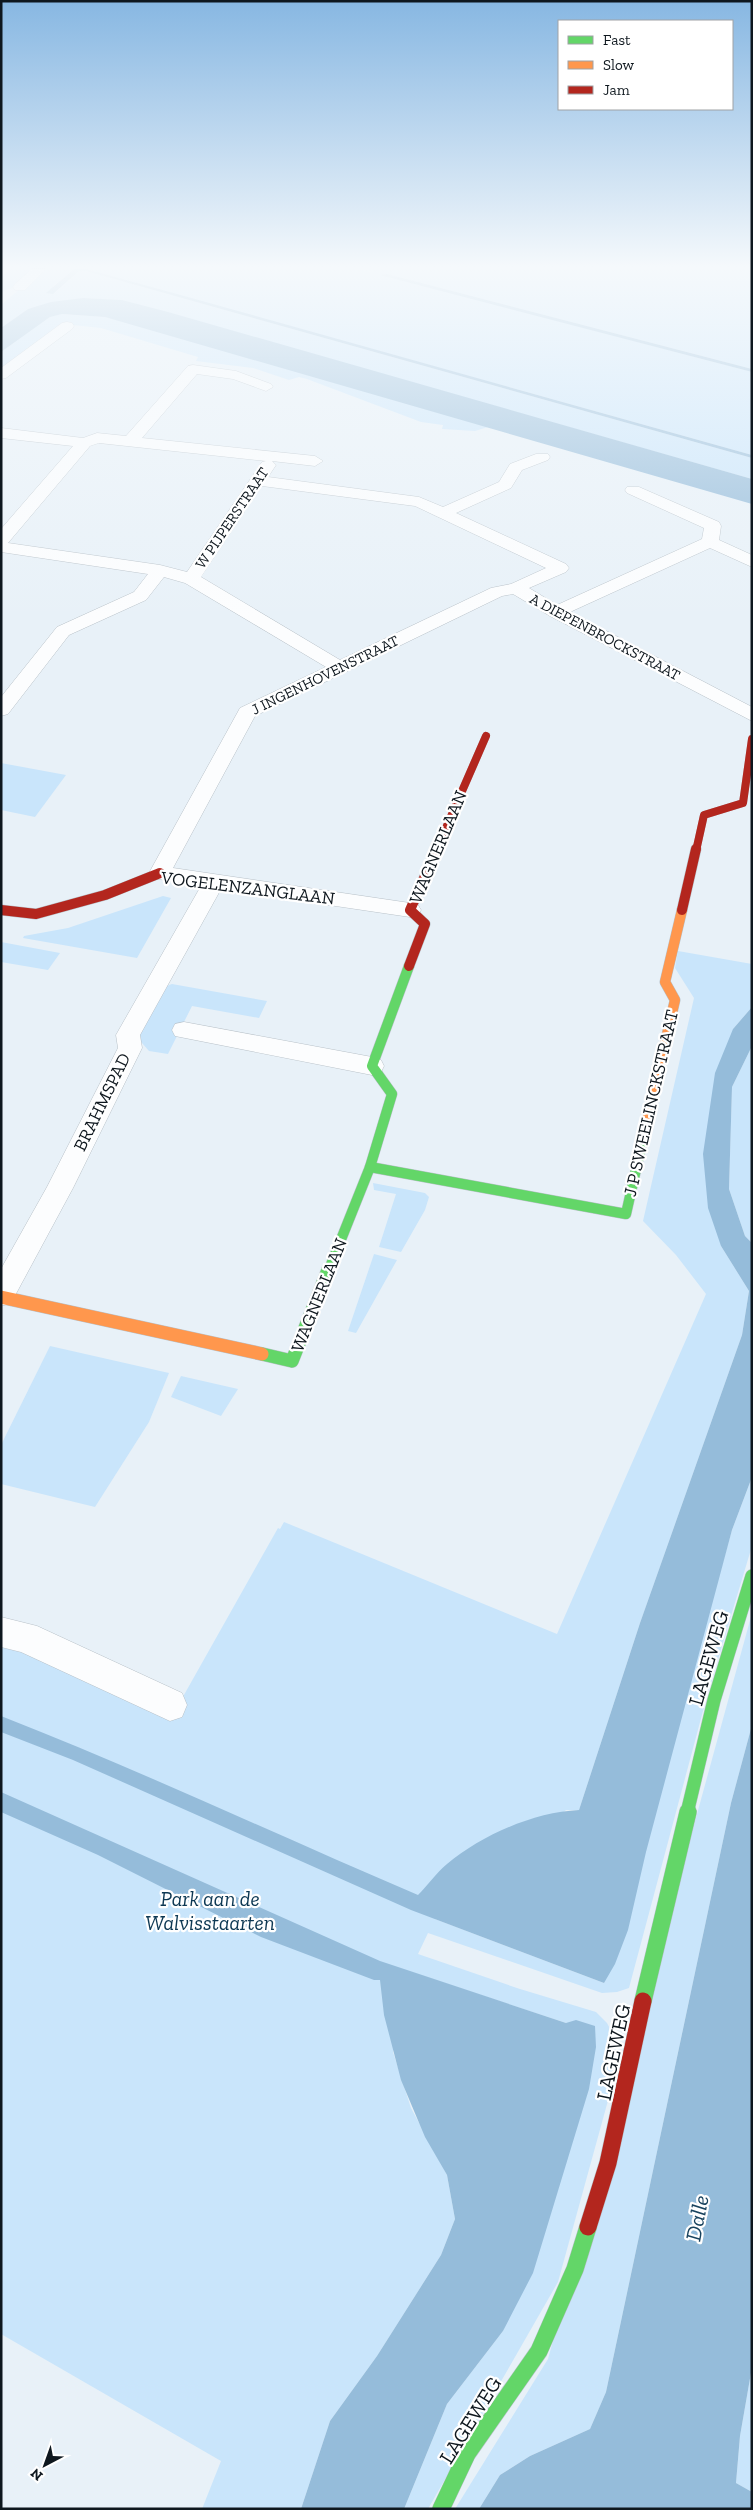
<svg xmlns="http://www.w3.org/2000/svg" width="753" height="2510" viewBox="0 0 753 2510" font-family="'Zilla Slab',serif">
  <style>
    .green { fill: #c9e5fb }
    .water { fill: #95bcda }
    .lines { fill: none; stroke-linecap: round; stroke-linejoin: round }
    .street-casing { stroke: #b8c1c8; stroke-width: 1 }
    .fast-far2-casing { stroke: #b8c1c8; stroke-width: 11 }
    .fast-far1-casing { stroke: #b8c1c8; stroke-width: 14 }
    .fast-casing { stroke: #b8c1c8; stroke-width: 18 }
    .slow-far1-casing { stroke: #b8c1c8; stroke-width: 11 }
    .slow-casing { stroke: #b8c1c8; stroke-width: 14 }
    .jam-far2-casing { stroke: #b8c1c8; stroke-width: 8 }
    .jam-far1-casing { stroke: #b8c1c8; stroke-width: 11 }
    .jam-casing { stroke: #b8c1c8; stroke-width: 18 }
    .street { fill: #fcfdfe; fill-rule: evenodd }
    .fast-far2 { stroke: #63d668; stroke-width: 10 }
    .fast-far1 { stroke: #63d668; stroke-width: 13 }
    .fast { stroke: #63d668; stroke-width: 17 }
    .slow-far1 { stroke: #ff974d; stroke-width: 10 }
    .slow { stroke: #ff974d; stroke-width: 13 }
    .jam-far2 { stroke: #b3261e; stroke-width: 8 }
    .jam-far1 { stroke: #b3261e; stroke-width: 10 }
    .jam { stroke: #b3261e; stroke-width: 17 }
    .labels { text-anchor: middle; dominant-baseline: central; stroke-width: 4.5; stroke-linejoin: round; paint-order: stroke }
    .far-street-label { font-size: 15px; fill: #0e171e; stroke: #fff }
    .street-label { font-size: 18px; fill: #0e171e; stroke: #fff }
    .near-street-label { font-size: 21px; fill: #0e171e; stroke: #fff }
    .near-park-label { font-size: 21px; font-style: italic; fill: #0d3853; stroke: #fff }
    .near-water-label { font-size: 22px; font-style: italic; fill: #19435e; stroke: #fff }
  </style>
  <rect width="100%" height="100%" fill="#e8f1f8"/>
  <g class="green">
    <path d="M 11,269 L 35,269 L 19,285 L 1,292 L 1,278 Z"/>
    <path d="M 44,269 L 74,269 L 53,286 L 54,294 L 79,271 L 86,271 L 752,458 L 752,479 L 122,300 L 83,298 L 28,309 L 1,328 L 1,305 Z"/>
    <path d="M 86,269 L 356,269 L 375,273 L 365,269 L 752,269 L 752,369 L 387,274 L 382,275 L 752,372 L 752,455 Z"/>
    <path d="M 61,314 L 105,317 L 140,325 L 488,427 L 475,431 L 442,429 L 443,425 L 421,422 L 307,379 L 299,377 L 289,380 L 253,368 L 196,361 L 198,357 L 101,328 L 64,324 L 1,372 L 1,352 L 50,317 Z"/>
    <path d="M 1,763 L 66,775 L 35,817 L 1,810 Z"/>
    <path d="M 163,896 L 171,898 L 137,958 L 23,938 L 24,936 L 68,928 Z"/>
    <path d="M 1,942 L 60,953 L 48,970 L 1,962 Z"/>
    <path d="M 678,951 L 752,964 L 752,1007 L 733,1029 L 721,1246 L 749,1291 L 742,1335 L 640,1623 L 579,1810 L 566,1810 L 435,1919 L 604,1983 L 732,1530 L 752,1477 L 752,1546 L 707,1696 L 629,1988 L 617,1992 L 602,1993 L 428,1933 L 418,1954 L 520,1989 L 596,2012 L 607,2023 L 616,2040 L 620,2057 L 558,2282 L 428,2509 L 404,2509 L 447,2404 L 503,2331 L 572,2023 L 566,2023 L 411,1972 L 393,2052 L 411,2108 L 447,2175 L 455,2219 L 441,2255 L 377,2356 L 330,2421 L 301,2509 L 202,2509 L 221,2461 L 1,2334 L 1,1641 L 180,1702 L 278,1528 L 280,1529 L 284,1522 L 557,1634 L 706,1294 L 676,1255 L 643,1221 L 694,998 L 675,968 Z"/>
    <path d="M 172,984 L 267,1001 L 259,1018 L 192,1006 L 168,1054 L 149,1051 L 135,1035 L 161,988 Z"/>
    <path d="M 752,1046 L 752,1243 L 745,1236 L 729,1189 L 732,1087 Z"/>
    <path d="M 373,1183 L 425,1193 L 429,1197 L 425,1210 L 401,1252 L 379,1247 L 396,1194 L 374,1190 Z"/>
    <path d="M 374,1254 L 397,1260 L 356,1333 L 348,1331 Z"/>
    <path d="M 50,1346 L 169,1373 L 149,1422 L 95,1507 L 1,1484 L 1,1445 Z"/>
    <path d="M 181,1376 L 238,1389 L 221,1416 L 171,1397 Z"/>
    <path d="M 752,1613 L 752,1725 L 731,1803 L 606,2392 L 590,2429 L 530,2456 L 500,2475 L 479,2509 L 455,2509 L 548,2359 Z"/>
    <path d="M 752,2367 L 752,2492 L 736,2483 L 740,2436 Z"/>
  </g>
  <g class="water">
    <path d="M 74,269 L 86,269 L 177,294 L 752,455 L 752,458 L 86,271 L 79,271 L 53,294 L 46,293 Z"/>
    <path d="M 387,274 L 752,369 L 752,372 L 380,275 Z"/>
    <path d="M 83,298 L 122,300 L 168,312 L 752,479 L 752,504 L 105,317 L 62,314 L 50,317 L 1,352 L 1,328 L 28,309 L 51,302 Z"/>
    <path d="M 752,1007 L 752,1046 L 732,1087 L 729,1189 L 745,1236 L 752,1243 L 752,1477 L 732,1530 L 646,1852 L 628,1930 L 615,1964 L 604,1983 L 411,1910 L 73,1760 L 1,1732 L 1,1716 C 142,1771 279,1836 418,1895 C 428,1885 436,1873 447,1864 C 482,1835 534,1812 579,1810 L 640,1623 L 742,1335 L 749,1291 L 721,1246 L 708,1208 L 703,1154 L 715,1073 L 733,1029 Z"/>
    <path d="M 752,1725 L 752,2367 L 740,2436 L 736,2483 L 752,2492 L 752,2509 L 479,2509 L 500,2475 L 530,2456 L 590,2429 L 606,2392 L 731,1803 Z"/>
    <path d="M 1,1792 L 380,1961 L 566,2023 L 576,2020 L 595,2026 L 596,2047 L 589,2089 L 533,2273 L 503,2331 L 447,2404 L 404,2509 L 301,2509 L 330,2421 L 377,2356 L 441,2255 L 455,2219 L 447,2175 L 425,2137 L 401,2080 L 384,2015 L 380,1980 L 374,1980 L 261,1937 L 98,1855 L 1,1812 Z"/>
  </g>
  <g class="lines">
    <defs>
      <g id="street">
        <path d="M 32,269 L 46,269 L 25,290 L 15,290 L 13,287 L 15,284 Z"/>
        <path d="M 67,322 L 72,323 L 74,326 L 72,329 L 6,378 L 1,379 L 1,368 L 62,323 Z"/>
        <path d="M 193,365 L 236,371 L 271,384 L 273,387 L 266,391 L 233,379 L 197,374 L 142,438 L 315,456 L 323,461 L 315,466 L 272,461 L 276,465 L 268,477 L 419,497 L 443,507 L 499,482 L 510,464 L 536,454 L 548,454 L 550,457 L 548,460 L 522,470 L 511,488 L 456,513 L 566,564 L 569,568 L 566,572 L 529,588 L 557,605 L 702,539 L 704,528 L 627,493 L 625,490 L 627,487 L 639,487 L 719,522 L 721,526 L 719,540 L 752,555 L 752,567 L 710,548 L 570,612 L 752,707 L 752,721 L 550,616 L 513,594 L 502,596 L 255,716 L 173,868 L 410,903 L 418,905 L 421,910 L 418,915 L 410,917 L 221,889 L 140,1035 L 142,1048 L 73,1188 L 11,1303 L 1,1306 L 1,1269 L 47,1187 L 118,1048 L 116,1035 L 201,886 L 152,878 L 149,873 L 240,708 L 326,667 L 185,583 L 164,577 L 146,600 L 69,635 L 8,714 L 1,716 L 1,697 L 57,627 L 134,592 L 148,574 L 1,552 L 1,529 L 73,446 L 1,438 L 1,428 L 83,438 L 97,433 L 126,436 L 188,366 ZM 99,443 L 266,461 L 262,462 L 187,572 L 160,565 L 8,543 L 90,446 ZM 262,486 L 415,506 L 546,568 L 511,584 L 491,588 L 340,660 L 201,577 Z"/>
        <path d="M 184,1022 L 372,1057 L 381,1060 L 384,1066 L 381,1072 L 372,1075 L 175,1036 L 172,1030 L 175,1024 Z"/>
        <path d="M 1,1617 L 37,1626 L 182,1693 L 187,1705 L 182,1717 L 170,1721 L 21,1652 L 1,1647 Z"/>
      </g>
      <g id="fast-far2">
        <path d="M 370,1167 L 626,1214 L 646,1125"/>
        <path d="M 328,1272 L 370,1167 L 392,1094 L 372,1066 L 409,966"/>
      </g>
      <g id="fast-far1">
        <path d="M 262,1354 L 292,1361 L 328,1270"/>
        <path d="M 687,1813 L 714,1700 L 752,1576"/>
      </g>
      <g id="fast">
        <path d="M 643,2001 L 688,1812"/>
        <path d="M 441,2509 L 467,2454 L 539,2351 L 575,2269 L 588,2227"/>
      </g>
      <path id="slow-far1" d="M 646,1125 L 675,1000 L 665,982 L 682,910"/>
      <path id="slow" d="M 1,1297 L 262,1354"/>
      <g id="jam-far2">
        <path d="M 436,851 L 486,736"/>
        <path d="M 696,851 L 704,815 L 743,803 L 752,739"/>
      </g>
      <g id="jam-far1">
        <path d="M 1,910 L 36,914 L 105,895 L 160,873"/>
        <path d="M 682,910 L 696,849"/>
        <path d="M 409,966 L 425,924 L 410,910 L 437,849"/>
      </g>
      <path id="jam" d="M 588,2227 L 608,2163 L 643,2001"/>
    </defs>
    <use href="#street" class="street-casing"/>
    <use href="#fast-far2" class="fast-far2-casing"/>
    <use href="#fast-far1" class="fast-far1-casing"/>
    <use href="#fast" class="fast-casing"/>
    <use href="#slow-far1" class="slow-far1-casing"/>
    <use href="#slow" class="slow-casing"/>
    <use href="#jam-far2" class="jam-far2-casing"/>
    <use href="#jam-far1" class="jam-far1-casing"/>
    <use href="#jam" class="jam-casing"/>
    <use href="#street" class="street"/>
    <use href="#fast-far2" class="fast-far2"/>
    <use href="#fast-far1" class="fast-far1"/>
    <use href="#fast" class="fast"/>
    <use href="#slow-far1" class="slow-far1"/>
    <use href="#slow" class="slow"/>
    <use href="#jam-far2" class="jam-far2"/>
    <use href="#jam-far1" class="jam-far1"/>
    <use href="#jam" class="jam"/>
  </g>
  <linearGradient id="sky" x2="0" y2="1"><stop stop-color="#87b7e2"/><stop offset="0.43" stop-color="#f5f9fc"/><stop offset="1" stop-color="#f5f9fc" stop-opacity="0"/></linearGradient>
  <rect width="753" height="620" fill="url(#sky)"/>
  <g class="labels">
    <g class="far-street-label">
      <text transform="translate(232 518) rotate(-56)">W PIJPERSTRAAT</text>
      <text transform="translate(605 637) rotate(28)">A DIEPENBROCKSTRAAT</text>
      <text transform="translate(325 675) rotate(-26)">J INGENHOVENSTRAAT</text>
    </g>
    <g class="street-label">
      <text transform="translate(438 847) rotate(-67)">WAGNERLAAN</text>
      <text transform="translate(248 888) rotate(7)">VOGELENZANGLAAN</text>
      <text transform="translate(102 1102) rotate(-64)">BRAHMSPAD</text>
      <text transform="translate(651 1103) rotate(-77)">J P SWEELINCKSTRAAT</text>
      <text transform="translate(319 1295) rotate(-68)">WAGNERLAAN</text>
    </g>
    <g class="near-street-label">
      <text transform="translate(708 1658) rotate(-74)">LAGEWEG</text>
      <text transform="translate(613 2052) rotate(-78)">LAGEWEG</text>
      <text transform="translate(470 2420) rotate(-58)">LAGEWEG</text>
    </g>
    <g class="near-park-label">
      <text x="210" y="1898">Park aan de<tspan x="210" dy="24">Walvisstaarten</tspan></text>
    </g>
    <g class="near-water-label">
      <text transform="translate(697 2218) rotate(-79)">Dalle</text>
    </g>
  </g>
  <rect width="753" height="2510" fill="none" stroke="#0e171e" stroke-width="5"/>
  <rect x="558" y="20" width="175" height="90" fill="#ffffff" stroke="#9fa2a5"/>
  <rect x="568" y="36" width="25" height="8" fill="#63d668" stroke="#9fa2a5"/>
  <text x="603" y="45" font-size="15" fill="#0e171e">Fast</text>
  <rect x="568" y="61" width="25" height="8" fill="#ff974d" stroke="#9fa2a5"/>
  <text x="603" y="70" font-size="15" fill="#0e171e">Slow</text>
  <rect x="568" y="86" width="25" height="8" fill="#b3261e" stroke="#9fa2a5"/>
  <text x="603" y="95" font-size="15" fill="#0e171e">Jam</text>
  <g transform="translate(45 2465) rotate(221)" stroke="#ffffff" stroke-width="4" paint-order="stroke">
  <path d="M0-4L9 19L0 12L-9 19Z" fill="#0e171e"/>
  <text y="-8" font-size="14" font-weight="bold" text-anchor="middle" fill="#0e171e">N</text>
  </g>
</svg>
